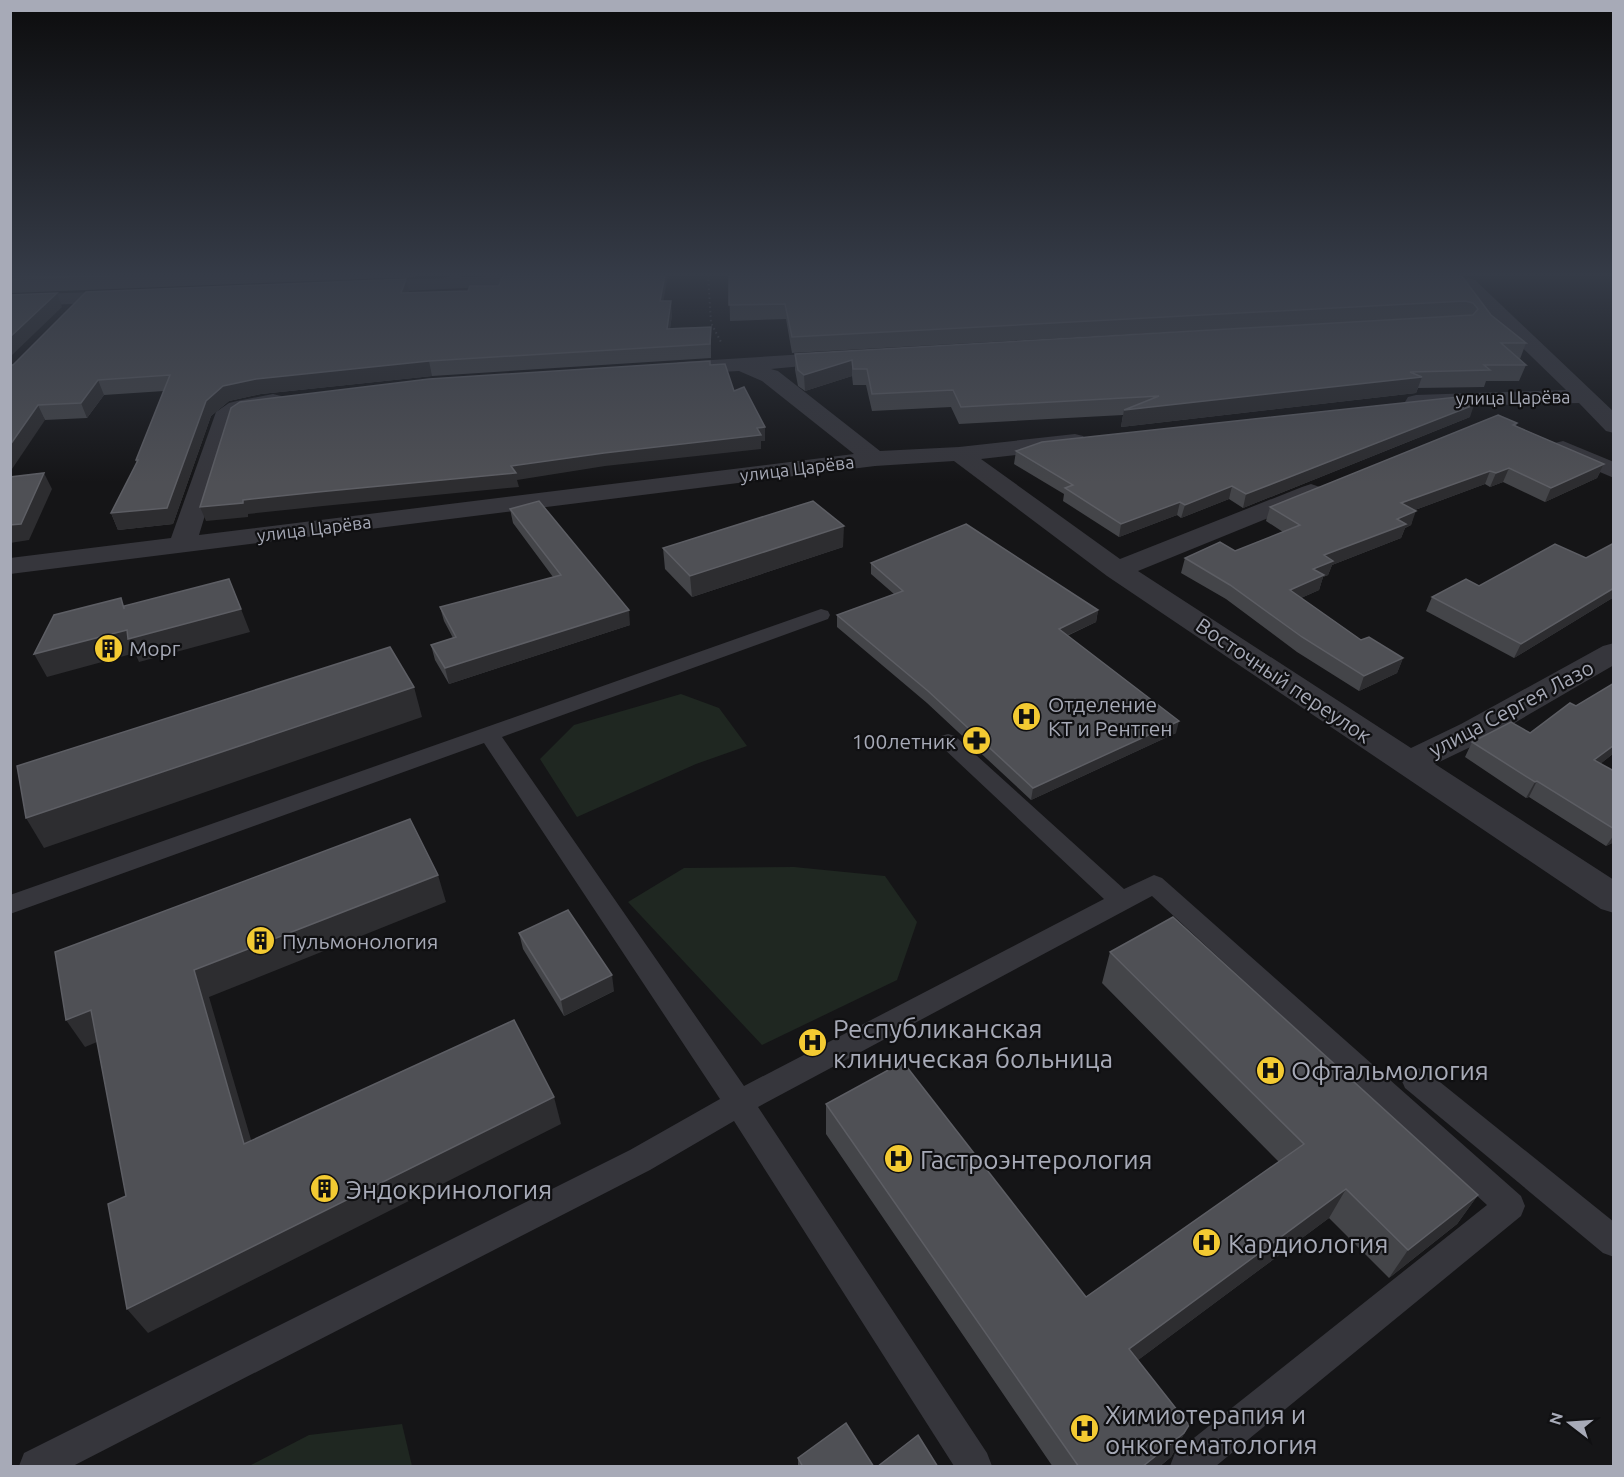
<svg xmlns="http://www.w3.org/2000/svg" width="1624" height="1477" viewBox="0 0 1624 1477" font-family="Ubuntu,sans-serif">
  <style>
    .green { fill: #1f2721 }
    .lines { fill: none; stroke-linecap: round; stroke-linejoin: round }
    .path { stroke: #3c3d43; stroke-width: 2; stroke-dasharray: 1.5 3; stroke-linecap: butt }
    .service { fill: #36363c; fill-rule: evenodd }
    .minor { fill: #36363c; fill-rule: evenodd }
    .wall { fill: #444549 }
    .shaded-wall { fill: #2d2d30 }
    .building { fill: #4f5055; stroke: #5d5e64; stroke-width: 1.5 }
    .labels { text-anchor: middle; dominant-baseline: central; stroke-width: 4.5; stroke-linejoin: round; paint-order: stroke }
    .far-street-label { font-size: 18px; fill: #a7aab7; stroke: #101012 }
    .poi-label { font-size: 21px; fill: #a7aab7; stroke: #101012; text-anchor: start }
    .street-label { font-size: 21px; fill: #a7aab7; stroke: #101012 }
    .near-poi-label { font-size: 26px; fill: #a7aab7; stroke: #101012; text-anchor: start }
  </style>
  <rect width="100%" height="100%" fill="#151517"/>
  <g class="green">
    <path d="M 681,694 L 719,708 L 747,746 L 696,764 L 577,817 L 540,759 L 574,725 Z"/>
    <path d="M 794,867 L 885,876 L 917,922 L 897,980 L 762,1045 L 628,902 L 684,868 Z"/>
    <path d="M 402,1424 L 412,1466 L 249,1466 L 309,1435 Z"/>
  </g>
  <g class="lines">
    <path class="path" d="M 708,275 L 711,323 L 721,342"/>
    <g class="service">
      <path d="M 451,275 L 464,275 L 449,286 L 441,286 L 441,282 Z"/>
      <path d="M 821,609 L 828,611 L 830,615 L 828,619 L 502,737 L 744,1086 L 1104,899 L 941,746 L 937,741 L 941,736 L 948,734 L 955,736 L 1124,889 L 1154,875 L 1162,878 L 1521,1196 L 1525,1206 L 1521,1216 L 1216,1466 L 1170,1466 L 1175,1453 L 1487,1205 L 1152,896 L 758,1107 L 987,1453 L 992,1466 L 954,1466 L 734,1121 L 650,1170 L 73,1466 L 19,1466 L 24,1453 L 630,1150 L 720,1099 L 484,743 L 10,914 L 10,895 Z"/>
      <path d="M 1415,1067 L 1425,1070 L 1614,1222 L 1614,1257 L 1603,1253 L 1405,1088 L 1401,1079 L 1405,1070 Z"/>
    </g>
    <g class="minor">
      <path d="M 517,275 L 550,275 L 554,279 L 551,283 L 545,284 L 363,293 L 356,291 L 354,287 L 356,283 L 363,281 Z"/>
      <path d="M 1468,278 L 1475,280 L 1614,412 L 1614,433 L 1606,431 L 1579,403 L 1449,406 L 1416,409 L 1408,407 L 1405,402 L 1408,397 L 1416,395 L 1566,390 L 1461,288 L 1459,284 L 1461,280 Z"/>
      <path d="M 123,291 L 130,293 L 132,297 L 130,301 L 10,307 L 10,295 Z"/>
      <path d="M 838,352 L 845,354 L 848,358 L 845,362 L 771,369 L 778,371 L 880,451 L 959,447 L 1075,434 L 1083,436 L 1087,441 L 1083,446 L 1075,448 L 981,459 L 1120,559 L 1302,487 L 1311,484 L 1320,487 L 1324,492 L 1320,497 L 1138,571 L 1411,748 L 1461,724 L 1603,646 L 1614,643 L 1614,665 L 1485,740 L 1435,764 L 1614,880 L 1614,913 L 1601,909 L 1107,576 L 954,461 L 875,466 L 10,574 L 10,558 L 171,538 L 216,412 L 229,403 L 237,401 L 273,394 L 281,396 L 284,401 L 281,406 L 244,413 L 234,420 L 199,535 L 854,454 L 762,381 L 739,371 L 680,374 L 673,372 L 669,368 L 673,364 L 680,362 Z"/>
      <path d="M 1563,441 L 1614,462 L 1614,478 L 1555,453 L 1551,448 L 1555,443 Z"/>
    </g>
  </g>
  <g class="wall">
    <path d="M 10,275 L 416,275 L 415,277 L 10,293 Z"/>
    <path d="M 729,275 L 1461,275 L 1491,315 L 1526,343 L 1520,359 L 1526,365 L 1519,381 L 1486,381 L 1484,387 L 1418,388 L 1416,393 L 1121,427 L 1123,415 L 959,424 L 951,407 L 872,411 L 866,385 L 853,385 L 852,376 L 805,391 L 798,386 L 795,370 L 795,354 L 1333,323 L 792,353 L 786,319 L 730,321 Z"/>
    <path d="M 409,292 L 409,293 L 664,301 L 672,315 L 670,328 L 711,327 L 711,358 L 432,376 L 261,394 L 229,401 L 211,416 L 173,524 L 118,530 L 111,513 L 137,463 L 136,460 L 164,391 L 104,395 L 87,418 L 45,420 L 10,365 Z"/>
    <path d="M 1470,417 L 1243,508 L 1229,499 L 1181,518 L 1177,515 L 1119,537 L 1063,501 L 1064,494 L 1014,464 L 1016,451 Z"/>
    <path d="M 1517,423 L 1516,426 L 1604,464 L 1597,478 L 1545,502 L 1503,482 L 1490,487 L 1485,484 L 1415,510 L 1411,525 L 1405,528 L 1401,538 L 1332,565 L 1328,575 L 1323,577 L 1319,590 L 1301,598 L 1361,640 L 1403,658 L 1397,673 L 1359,691 L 1297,652 L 1226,599 L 1181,573 L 1185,558 L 1235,551 L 1283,532 L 1266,521 L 1270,507 Z"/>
    <path d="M 510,509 L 630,625 L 449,684 L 435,660 L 431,645 L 453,638 L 444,621 L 440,607 L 553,577 L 513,523 Z"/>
    <path d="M 1614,543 L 1614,597 L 1514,658 L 1426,611 L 1432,597 L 1479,586 L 1586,558 Z"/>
    <path d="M 843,547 L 692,597 L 665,569 L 663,548 Z"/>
    <path d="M 871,563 L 1098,610 L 1096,622 L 1067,636 L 1176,733 L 1031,800 L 927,703 L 837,627 L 837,615 L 894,594 L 871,574 Z"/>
    <path d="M 1614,683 L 1614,753 L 1600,764 L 1614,771 L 1614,842 L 1606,846 L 1529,797 L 1526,798 L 1465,757 L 1472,742 L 1530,733 L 1576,706 Z"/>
    <path d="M 519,933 L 614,991 L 564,1016 L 523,949 Z"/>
    <path d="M 1110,952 L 1478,1195 L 1457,1224 L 1389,1278 L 1329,1218 L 1138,1360 L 1189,1425 L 1171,1457 L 1159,1467 L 1053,1467 L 826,1134 L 826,1104 L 1086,1297 L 1279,1162 L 1102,983 Z"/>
    <path d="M 798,1458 L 874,1467 L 798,1467 Z"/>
  </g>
  <g class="shaded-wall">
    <path d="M 665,275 L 668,275 L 661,315 L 660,301 Z"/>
    <path d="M 406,279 L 409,292 L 404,307 L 401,293 Z"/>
    <path d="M 57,293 L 62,307 L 10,357 L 10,337 Z"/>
    <path d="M 671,301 L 672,315 L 668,343 L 667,329 Z"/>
    <path d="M 852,360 L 852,376 L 805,391 L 804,375 Z"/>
    <path d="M 429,361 L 432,376 L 261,394 L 229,401 L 211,416 L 173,524 L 118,530 L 111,513 L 206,401 L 223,386 L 256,379 Z"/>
    <path d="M 1422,377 L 1416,393 L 1121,427 L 1124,410 Z"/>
    <path d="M 98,380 L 104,395 L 87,418 L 81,403 Z"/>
    <path d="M 38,405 L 45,420 L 10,472 L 10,445 Z"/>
    <path d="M 1474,405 L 1470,417 L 1243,508 L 1246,494 Z"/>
    <path d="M 765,427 L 765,441 L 761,441 L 761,449 L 605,466 L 517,480 L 519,487 L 323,506 L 248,514 L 248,517 L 206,521 L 200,507 L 243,500 L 511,466 Z"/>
    <path d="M 1604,464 L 1597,478 L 1545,502 L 1551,488 Z"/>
    <path d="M 1509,468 L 1503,482 L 1490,487 L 1496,473 Z"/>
    <path d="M 1490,471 L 1485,484 L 1396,517 L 1401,503 Z"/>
    <path d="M 44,473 L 52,489 L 29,540 L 10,543 L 10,525 Z"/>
    <path d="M 1232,486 L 1229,499 L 1181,518 L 1185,505 Z"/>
    <path d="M 1180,502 L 1177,515 L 1119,537 L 1121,524 Z"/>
    <path d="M 1416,511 L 1411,525 L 1405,528 L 1401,538 L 1332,565 L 1328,575 L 1323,577 L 1319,590 L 1285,605 L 1290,590 L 1313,569 L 1324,555 L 1397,519 Z"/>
    <path d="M 844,526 L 843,547 L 692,597 L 690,576 Z"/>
    <path d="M 1614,588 L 1614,597 L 1514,658 L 1521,644 Z"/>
    <path d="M 241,609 L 250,632 L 139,662 L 135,653 L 47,677 L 34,654 L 127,630 Z"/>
    <path d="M 629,610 L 630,625 L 449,684 L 445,668 Z"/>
    <path d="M 1098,610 L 1096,622 L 1057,640 L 1059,629 Z"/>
    <path d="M 1403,658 L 1397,673 L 1359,691 L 1364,676 Z"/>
    <path d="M 414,687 L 422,717 L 44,848 L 26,818 Z"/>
    <path d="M 1179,721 L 1176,733 L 1031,800 L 1033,788 Z"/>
    <path d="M 1614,745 L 1614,753 L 1585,776 L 1594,760 Z"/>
    <path d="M 1537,781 L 1529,797 L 1526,798 L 1535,782 Z"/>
    <path d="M 1614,835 L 1614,842 L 1606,846 Z"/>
    <path d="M 438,875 L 446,902 L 209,997 L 260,1170 L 244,1144 L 194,970 Z"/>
    <path d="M 612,975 L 614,991 L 564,1016 L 561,1000 Z"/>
    <path d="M 91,1010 L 109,1037 L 85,1047 L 66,1020 Z"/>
    <path d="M 554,1097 L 561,1124 L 148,1333 L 127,1309 Z"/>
    <path d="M 1346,1189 L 1329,1218 L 1118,1375 L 1129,1349 Z"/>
    <path d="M 1478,1195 L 1457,1224 L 1389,1278 L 1408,1250 Z"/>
    <path d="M 1189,1425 L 1171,1457 L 1159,1467 L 1142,1467 Z"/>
  </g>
  <g class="building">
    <path d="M 10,275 L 128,275 L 10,279 Z"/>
    <path d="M 503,275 L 665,275 L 660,301 L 671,301 L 667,329 L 711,327 L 710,344 L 429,361 L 256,379 L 223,386 L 206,401 L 167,508 L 111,513 L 138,460 L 136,460 L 170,375 L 98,380 L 81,403 L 38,405 L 10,445 L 10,365 L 13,365 L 86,292 L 406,279 L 401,293 L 468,291 L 470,286 L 499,286 Z"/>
    <path d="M 729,275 L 1461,275 L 1491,315 L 1526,343 L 1501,343 L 1526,365 L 1484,365 L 1490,370 L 1410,372 L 1422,377 L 1124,410 L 1159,396 L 961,407 L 953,390 L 872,394 L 867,369 L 853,369 L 852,360 L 804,375 L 798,370 L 795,354 L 1473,315 L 1478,309 L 1473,303 L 1465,301 L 792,337 L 785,304 L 729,305 Z"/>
    <path d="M 57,293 L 10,337 L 10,295 Z"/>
    <path d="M 710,361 L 710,365 L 725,364 L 734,391 L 744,387 L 765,427 L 757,428 L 761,435 L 604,453 L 511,466 L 516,473 L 318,492 L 243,500 L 243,503 L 200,507 L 231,408 L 240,402 L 429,379 Z"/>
    <path d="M 1458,397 L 1474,405 L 1246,494 L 1232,486 L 1185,505 L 1180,502 L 1121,524 L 1065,488 L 1073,485 L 1016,451 L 1042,442 Z"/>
    <path d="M 1498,415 L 1517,423 L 1513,425 L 1604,464 L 1551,488 L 1509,468 L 1496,473 L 1490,471 L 1401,503 L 1416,511 L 1397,519 L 1406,524 L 1324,555 L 1333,561 L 1313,569 L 1324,575 L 1290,590 L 1361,640 L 1369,637 L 1403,658 L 1364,676 L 1302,637 L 1230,585 L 1185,558 L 1220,542 L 1235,551 L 1300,525 L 1270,507 Z"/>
    <path d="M 44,473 L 21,524 L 10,525 L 10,477 Z"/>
    <path d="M 539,501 L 629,610 L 445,668 L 431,645 L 456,637 L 440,607 L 561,575 L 510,509 Z"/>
    <path d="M 813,501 L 844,526 L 690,576 L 663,548 Z"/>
    <path d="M 966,524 L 1098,610 L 1059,629 L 1179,721 L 1033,788 L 928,691 L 837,615 L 903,591 L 871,563 Z"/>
    <path d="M 1614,543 L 1614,588 L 1521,644 L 1432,597 L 1466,579 L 1479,586 L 1555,544 L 1586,558 Z"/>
    <path d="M 229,579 L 241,609 L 128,639 L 127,630 L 34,654 L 54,615 L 121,598 L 124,609 L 124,606 Z"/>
    <path d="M 390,647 L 414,687 L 26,818 L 17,766 Z"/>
    <path d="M 1614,683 L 1614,745 L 1594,760 L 1614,771 L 1614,829 L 1537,781 L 1535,782 L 1472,742 L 1511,722 L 1530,733 L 1570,703 L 1576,706 Z"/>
    <path d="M 410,819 L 438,875 L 194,970 L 244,1144 L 514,1020 L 554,1097 L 127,1309 L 108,1204 L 126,1196 L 91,1010 L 66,1020 L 55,952 Z"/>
    <path d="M 568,910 L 612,975 L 561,1000 L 519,933 Z"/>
    <path d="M 1173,917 L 1478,1195 L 1408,1250 L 1346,1189 L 1129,1349 L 1189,1425 L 1184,1433 L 1142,1467 L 1079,1467 L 826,1104 L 903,1062 L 1086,1297 L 1304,1144 L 1110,952 Z"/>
    <path d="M 846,1423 L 874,1467 L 803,1467 L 798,1458 Z"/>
    <path d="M 918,1435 L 938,1467 L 877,1467 Z"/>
  </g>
  <linearGradient id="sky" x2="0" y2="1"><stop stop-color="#0c0c0d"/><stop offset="0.57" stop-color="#353b47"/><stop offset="1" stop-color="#353b47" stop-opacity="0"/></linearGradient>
  <rect width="1624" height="482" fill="url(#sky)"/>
  <defs>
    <symbol id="building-disc" viewBox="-11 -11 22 22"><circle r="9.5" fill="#f3ca32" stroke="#101012"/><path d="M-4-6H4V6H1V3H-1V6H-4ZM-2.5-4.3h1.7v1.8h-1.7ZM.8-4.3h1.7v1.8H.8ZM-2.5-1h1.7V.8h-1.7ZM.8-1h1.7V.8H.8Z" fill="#111"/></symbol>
    <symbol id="hospital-disc" viewBox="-11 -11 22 22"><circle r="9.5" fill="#f3ca32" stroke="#101012"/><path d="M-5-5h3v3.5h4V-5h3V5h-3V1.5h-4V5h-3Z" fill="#111"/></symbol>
    <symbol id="pharmacy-disc" viewBox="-11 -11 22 22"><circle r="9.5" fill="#f3ca32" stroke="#101012"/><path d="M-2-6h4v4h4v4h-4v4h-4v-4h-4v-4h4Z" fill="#111"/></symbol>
  </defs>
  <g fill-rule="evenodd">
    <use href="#building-disc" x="92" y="632" width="33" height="33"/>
    <use href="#hospital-disc" x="1010" y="700" width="33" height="33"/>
    <use href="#pharmacy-disc" x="960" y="724" width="33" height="33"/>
    <use href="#building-disc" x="244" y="924" width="33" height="33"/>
    <use href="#hospital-disc" x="796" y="1026" width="33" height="33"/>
    <use href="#hospital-disc" x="1254" y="1054" width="33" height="33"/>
    <use href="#hospital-disc" x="882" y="1142" width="33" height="33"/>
    <use href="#building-disc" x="308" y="1172" width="33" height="33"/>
    <use href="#hospital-disc" x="1190" y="1226" width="33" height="33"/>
    <use href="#hospital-disc" x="1068" y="1412" width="33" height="33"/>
  </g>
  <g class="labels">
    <g class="far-street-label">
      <text transform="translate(1513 397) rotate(-1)">улица Царёва</text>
      <text transform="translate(797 468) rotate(-7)">улица Царёва</text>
      <text transform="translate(314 528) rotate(-7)">улица Царёва</text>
    </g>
    <g class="poi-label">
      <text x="129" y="648">Морг</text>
      <text x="1048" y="704">Отделение<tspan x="1048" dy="24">КТ и Рентген</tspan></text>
      <text x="956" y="741" text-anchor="end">100летник</text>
      <text x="282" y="941">Пульмонология</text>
    </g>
    <g class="street-label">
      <text transform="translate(1284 680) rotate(34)">Восточный переулок</text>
      <text transform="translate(1511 708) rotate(-28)">улица Сергея Лазо</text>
    </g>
    <g class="near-poi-label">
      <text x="833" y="1028">Республиканская<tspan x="833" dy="30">клиническая больница</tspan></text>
      <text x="1291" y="1070">Офтальмология</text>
      <text x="920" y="1159">Гастроэнтерология</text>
      <text x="346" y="1189">Эндокринология</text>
      <text x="1228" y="1243">Кардиология</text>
      <text x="1105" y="1414">Химиотерапия и<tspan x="1105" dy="30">онкогематология</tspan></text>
    </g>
  </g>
  <rect width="1624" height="1477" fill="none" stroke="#a7aab7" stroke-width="24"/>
  <g transform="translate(1570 1423) rotate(287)" stroke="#101012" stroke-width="4.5" paint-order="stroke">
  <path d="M0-4.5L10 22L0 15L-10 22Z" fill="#a7aab7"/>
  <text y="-9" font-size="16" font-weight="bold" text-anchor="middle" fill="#a7aab7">N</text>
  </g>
</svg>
